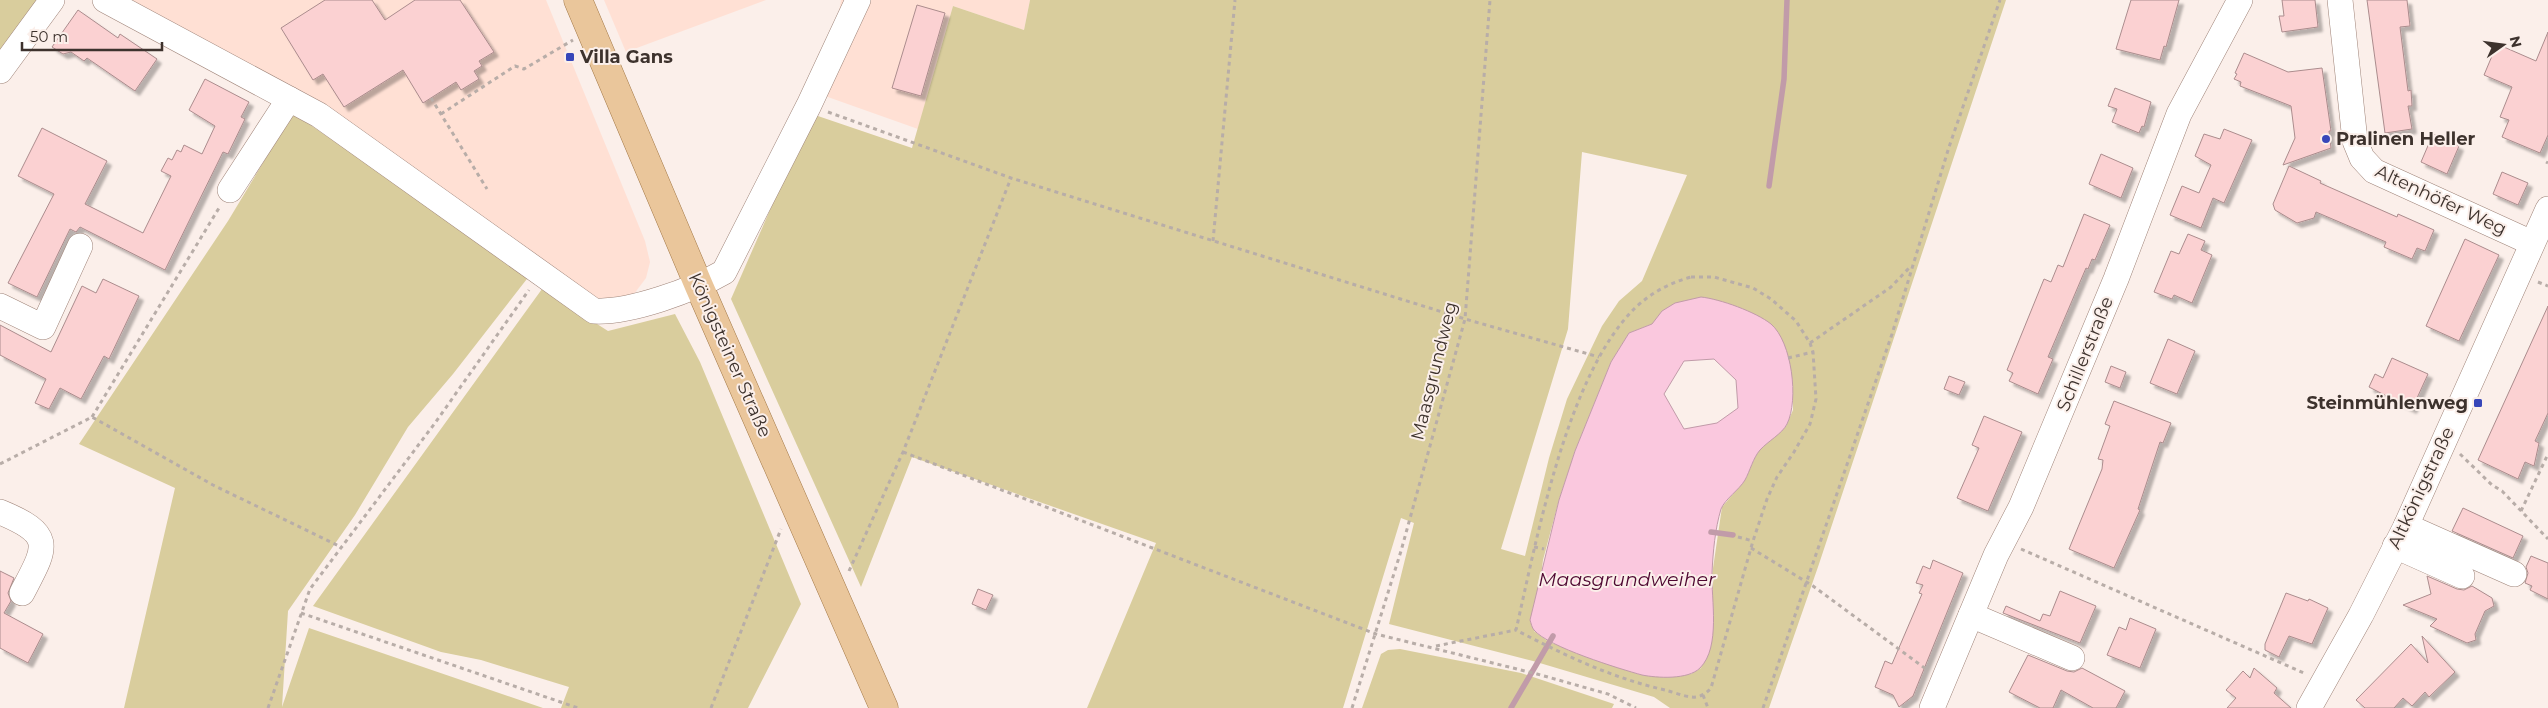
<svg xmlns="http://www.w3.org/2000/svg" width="2548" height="708" viewBox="0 0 2548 708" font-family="Montserrat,sans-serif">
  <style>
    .built { fill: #ffe0d4 }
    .green { fill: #d9cd9d; fill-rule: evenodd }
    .water { fill: #fac8de; stroke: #c19ba9; fill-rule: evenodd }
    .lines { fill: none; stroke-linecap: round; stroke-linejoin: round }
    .stream { stroke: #c19ba9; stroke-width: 5.5 }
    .building { fill: #fbd1d2; stroke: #ab8c8d; filter: url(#shadow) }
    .minor-casing { stroke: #9f8479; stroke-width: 26 }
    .major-casing { stroke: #a47a49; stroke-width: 29 }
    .path { stroke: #b8ada8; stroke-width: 3; stroke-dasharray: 4 4; stroke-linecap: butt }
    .minor { stroke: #fff; stroke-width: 25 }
    .major { stroke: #eac69b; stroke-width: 28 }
    .poi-dot { fill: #3746b9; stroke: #fbefea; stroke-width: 2 }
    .labels { text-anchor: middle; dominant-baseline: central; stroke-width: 4; stroke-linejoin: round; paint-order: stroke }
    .poi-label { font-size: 18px; font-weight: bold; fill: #3d322d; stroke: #fbefea; text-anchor: start }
    .street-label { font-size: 18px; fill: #3d322d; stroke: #fbefea }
    .water-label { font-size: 19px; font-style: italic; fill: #4e0731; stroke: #fbefea }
  </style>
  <defs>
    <filter id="shadow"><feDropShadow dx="4.5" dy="4.5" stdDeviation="1" flood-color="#0004"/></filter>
  </defs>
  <rect width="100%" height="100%" fill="#fbefea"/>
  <g class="built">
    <path d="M 113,0 L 546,0 L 645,241 L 650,262 L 646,278 L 631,298 L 609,304 L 587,298 Z"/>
    <path d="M 604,0 L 766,0 L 626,52 Z"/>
    <path d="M 841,0 L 1030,0 L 1024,30 L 953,6 L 918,129 L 825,96 Z"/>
  </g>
  <g class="green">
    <path d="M 0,0 L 47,0 L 0,70 Z"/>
    <path d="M 1030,0 L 2006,0 L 1819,564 L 1769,708 L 1670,708 L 1654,697 L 1533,661 L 1389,624 L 1414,523 L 1401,518 L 1343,708 L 1087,708 L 1156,543 L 912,457 L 861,587 L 731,299 L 812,114 L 912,148 L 953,6 L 1024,30 ZM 1582,152 L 1687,175 L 1642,281 L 1619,301 L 1602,326 L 1567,399 L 1549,458 L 1525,556 L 1501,549 L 1568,329 ZM 1741,310 L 1772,325 L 1782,344 L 1793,383 L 1793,410 L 1786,426 L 1758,451 L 1744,481 L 1722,507 L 1712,575 L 1713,630 L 1701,668 L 1691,674 L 1670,677 L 1643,675 L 1549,642 L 1534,631 L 1543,560 L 1559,500 L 1575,451 L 1611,362 L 1629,333 L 1652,324 Z"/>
    <path d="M 293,113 L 530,275 L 453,374 L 408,427 L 355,515 L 288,611 L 282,707 L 309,628 L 543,708 L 124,708 L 175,488 L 79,444 L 228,221 Z"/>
    <path d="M 542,289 L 608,331 L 675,314 L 700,362 L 801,604 L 748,708 L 561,708 L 569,687 L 481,660 L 441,652 L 313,606 Z"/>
    <path d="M 1400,649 L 1521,673 L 1614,704 L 1612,708 L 1362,708 L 1381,654 L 1388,650 Z"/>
  </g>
  <path class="water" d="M 1701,297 C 1720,299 1756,312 1771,324 C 1792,342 1799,400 1787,424 C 1782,434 1768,441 1760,450 C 1753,458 1750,471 1745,480 C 1739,490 1725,499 1721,509 C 1715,529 1713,552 1712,573 C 1711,599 1721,647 1700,668 C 1688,680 1657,678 1642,675 C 1620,669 1548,647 1534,630 C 1532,628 1531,623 1530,620 L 1559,500 L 1575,451 L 1611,362 L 1629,333 L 1652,324 L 1662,311 L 1675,303 ZM 1714,359 L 1736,380 L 1738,408 L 1717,423 L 1684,429 L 1664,394 L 1684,361 Z"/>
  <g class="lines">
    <g class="stream">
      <path d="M 1769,186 L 1784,79 L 1787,0"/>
      <path d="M 1711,532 L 1733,535"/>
      <path d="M 1511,708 L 1553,636"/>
    </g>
  </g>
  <g class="building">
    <path d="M 325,0 L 372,0 L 385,20 L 415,0 L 460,0 L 494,52 L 479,61 L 482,66 L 474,71 L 479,79 L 461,90 L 456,82 L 423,103 L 403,70 L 344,107 L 323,74 L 313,80 L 281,28 Z"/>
    <path d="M 2131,0 L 2179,0 L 2166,47 L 2164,46 L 2160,60 L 2116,49 Z"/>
    <path d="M 2282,0 L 2315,0 L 2318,27 L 2282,32 L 2279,16 L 2284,16 Z"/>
    <path d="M 2367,0 L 2407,0 L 2410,26 L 2400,27 L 2408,91 L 2411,90 L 2412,106 L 2408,106 L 2412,129 L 2385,133 Z"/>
    <path d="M 917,5 L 945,13 L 921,96 L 892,88 Z"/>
    <path d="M 78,10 L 118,38 L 120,34 L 157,59 L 135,91 L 87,58 L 84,61 L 71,52 L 63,54 L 52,47 Z"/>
    <path d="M 2548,32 L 2548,135 L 2540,153 L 2502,137 L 2509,120 L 2500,117 L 2512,87 L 2484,75 L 2497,44 L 2536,61 Z"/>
    <path d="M 2244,53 L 2288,72 L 2322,68 L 2331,131 L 2329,131 L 2331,148 L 2283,165 L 2295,138 L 2291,106 L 2240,86 L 2241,82 L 2234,79 L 2237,74 L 2235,73 Z"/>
    <path d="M 205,79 L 249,102 L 241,117 L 245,119 L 228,154 L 223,152 L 165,270 L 80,227 L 76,232 L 70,229 L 37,297 L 8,283 L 54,194 L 18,176 L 42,128 L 107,161 L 85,204 L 143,233 L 171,176 L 161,171 L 168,158 L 172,160 L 177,150 L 181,152 L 184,145 L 202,154 L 215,126 L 189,110 Z"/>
    <path d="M 2115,88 L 2151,102 L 2144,127 L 2142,126 L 2139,133 L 2112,122 L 2117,109 L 2108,106 Z"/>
    <path d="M 2224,129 L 2252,140 L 2224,203 L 2213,198 L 2201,228 L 2170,215 L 2182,186 L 2199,193 L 2211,165 L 2195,156 L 2204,134 L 2220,139 Z"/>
    <path d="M 2433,134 L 2459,146 L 2447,174 L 2421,162 Z"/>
    <path d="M 2101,154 L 2133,168 L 2121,198 L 2089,184 Z"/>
    <path d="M 2289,166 L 2321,181 L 2320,183 L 2397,217 L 2398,214 L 2434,230 L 2425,251 L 2417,248 L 2412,259 L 2384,247 L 2386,242 L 2316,212 L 2314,218 L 2297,223 L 2275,210 L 2273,204 Z"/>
    <path d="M 2502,172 L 2528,183 L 2518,205 L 2493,194 Z"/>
    <path d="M 2084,214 L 2110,225 L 2095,260 L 2092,259 L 2088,269 L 2086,268 L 2048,357 L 2053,359 L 2038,394 L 2009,381 L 2013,373 L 2007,370 L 2044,279 L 2051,282 L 2058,265 L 2063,267 Z"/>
    <path d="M 2188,234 L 2205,241 L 2201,250 L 2212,255 L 2192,303 L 2174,295 L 2172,299 L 2154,292 L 2171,251 L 2179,254 Z"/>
    <path d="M 2465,239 L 2499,255 L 2459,341 L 2426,326 Z"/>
    <path d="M 103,279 L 139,296 L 109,359 L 104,356 L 81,399 L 60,388 L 49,409 L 35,403 L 46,379 L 0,355 L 0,325 L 51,352 L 82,286 L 96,293 Z"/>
    <path d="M 2548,306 L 2548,413 L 2535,441 L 2539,443 L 2534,466 L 2525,462 L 2518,479 L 2478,460 Z"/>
    <path d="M 2168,339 L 2195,351 L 2177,394 L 2150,383 Z"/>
    <path d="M 2392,358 L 2428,374 L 2412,409 L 2369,387 L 2375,374 L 2383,378 Z"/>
    <path d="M 2111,366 L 2126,372 L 2120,388 L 2105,382 Z"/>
    <path d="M 1949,376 L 1965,382 L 1959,395 L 1944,389 Z"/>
    <path d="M 2114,401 L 2171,423 L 2163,443 L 2160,442 L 2138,509 L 2140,510 L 2114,568 L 2069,549 L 2102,469 L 2103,460 L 2098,459 L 2110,426 L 2105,424 Z"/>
    <path d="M 1984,416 L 2022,432 L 1988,511 L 1957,498 L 1979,448 L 1972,445 Z"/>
    <path d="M 2463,508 L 2523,536 L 2513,558 L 2452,531 Z"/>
    <path d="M 2531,556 L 2548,563 L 2548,599 L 2530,590 L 2532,586 L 2525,583 L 2528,573 L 2526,567 Z"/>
    <path d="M 1933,560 L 1963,573 L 1913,696 L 1899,707 L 1893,695 L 1875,687 L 1885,661 L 1892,664 L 1922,594 L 1919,593 L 1923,585 L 1916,583 L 1923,566 L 1930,569 Z"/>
    <path d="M 0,571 L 14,578 L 8,593 L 11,601 L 4,613 L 43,634 L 28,663 L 0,648 Z"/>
    <path d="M 2427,576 L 2457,589 L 2464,590 L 2472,586 L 2492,598 L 2494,606 L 2485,611 L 2475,634 L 2476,640 L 2467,643 L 2430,626 L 2437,619 L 2403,605 L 2431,594 Z"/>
    <path d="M 978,589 L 993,595 L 986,610 L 972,604 Z"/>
    <path d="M 2060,591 L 2096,606 L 2080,643 L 2003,613 L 2006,606 L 2040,621 L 2043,614 L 2050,616 Z"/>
    <path d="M 2286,593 L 2308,601 L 2309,599 L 2328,608 L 2312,644 L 2289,636 L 2279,657 L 2265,650 L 2265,644 Z"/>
    <path d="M 2130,618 L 2156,629 L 2140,668 L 2107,655 L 2119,627 L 2126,630 Z"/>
    <path d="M 2422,636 L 2455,672 L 2429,697 L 2425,692 L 2412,706 L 2403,698 L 2394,708 L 2365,708 L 2356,700 L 2411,644 L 2428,663 Z"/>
    <path d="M 2028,655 L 2067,671 L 2074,672 L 2082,668 L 2125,691 L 2116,708 L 2093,708 L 2061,690 L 2053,708 L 2040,708 L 2009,692 Z"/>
    <path d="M 2254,668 L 2277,688 L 2274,693 L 2291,708 L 2227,708 L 2236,698 L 2226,690 L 2243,671 L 2250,678 Z"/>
  </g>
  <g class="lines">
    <defs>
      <g id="minor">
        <path d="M 105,0 L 319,115 L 594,311 C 630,313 693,290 724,272 L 809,105 L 858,0"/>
        <path d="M 2340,0 L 2355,141 L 2362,158 L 2374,171 L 2532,243"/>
        <path d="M 0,71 L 52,0"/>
        <path d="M 230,190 L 289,99"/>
        <path d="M 0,306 L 43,327 L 80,246"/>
        <path d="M 0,512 C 56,535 46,547 22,593"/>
        <path d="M 2406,526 L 2514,574"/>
        <path d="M 2395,546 L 2462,576"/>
        <path d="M 1971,615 L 2072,658"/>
        <path d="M 1932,708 L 1996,555 L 2021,507 L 2116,279 L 2179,114 L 2240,0"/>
        <path d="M 2309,708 L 2361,615 L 2406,526 L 2548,209"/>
      </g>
      <path id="major" d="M 578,0 L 699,286 L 884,708"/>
    </defs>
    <use href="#minor" class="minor-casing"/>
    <use href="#major" class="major-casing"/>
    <g class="path">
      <path d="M 431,98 L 487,189"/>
      <path d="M 828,112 L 1011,178 L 1465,319 L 1599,357"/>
      <path d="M 441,114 L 515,66 L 524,69 L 573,40"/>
      <path d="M 2546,162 L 2548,163"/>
      <path d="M 1213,241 L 1235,0"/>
      <path d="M 1691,277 L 1714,277 L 1753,288 L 1771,299 L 1796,321 L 1810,343 L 1813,352 L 1816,399 L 1810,424 L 1794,452 L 1777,477 L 1767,499 L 1753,541 L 1711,688 C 1706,694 1699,698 1691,697 C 1683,696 1673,692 1665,690 C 1612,678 1564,655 1516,630 C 1537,538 1567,375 1635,308 C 1651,293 1669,283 1691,277 Z"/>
      <path d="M 2538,282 L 2548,286"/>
      <path d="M 1810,343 L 1891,287 L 1910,267"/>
      <path d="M 1788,358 L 1813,352"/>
      <path d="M 92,417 L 219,208"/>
      <path d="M 903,452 L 1376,634 L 1537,674 L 1608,694 L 1636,708"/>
      <path d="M 2460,454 L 2492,485 L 2502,491 L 2548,539"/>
      <path d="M 0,464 L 92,417 L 213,485 L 341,547"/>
      <path d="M 2521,511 L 2548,454"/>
      <path d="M 1738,537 L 1753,541"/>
      <path d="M 1534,547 L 1544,549"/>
      <path d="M 1751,548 L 1813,586 L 1926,669"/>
      <path d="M 2021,549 L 2304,673"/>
      <path d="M 849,571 L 903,452 L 1011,178"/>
      <path d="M 301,613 L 578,708"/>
      <path d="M 1436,646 L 1516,630"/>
      <path d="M 1703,695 L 1708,708"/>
      <path d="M 268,708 L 310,589 L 435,423 L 529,290"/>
      <path d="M 711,708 L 781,529"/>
      <path d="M 1352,708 L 1401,551 L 1465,319 L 1490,0"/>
      <path d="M 1763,708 L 1892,334 L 1949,147 L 2000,0"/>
    </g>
    <use href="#minor" class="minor"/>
    <use href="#major" class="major"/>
  </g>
  <g class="poi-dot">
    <rect x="565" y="52" width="10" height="10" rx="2.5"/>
    <circle cx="2326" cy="139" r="5"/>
    <rect x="2473" y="398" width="10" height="10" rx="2.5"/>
  </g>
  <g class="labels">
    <g class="poi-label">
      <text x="580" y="57">Villa Gans</text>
      <text x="2336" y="139">Pralinen Heller</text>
      <text x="2468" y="403" text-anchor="end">Steinmühlenweg</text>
    </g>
    <g class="street-label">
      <text transform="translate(2441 200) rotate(25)">Altenhöfer Weg</text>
      <text transform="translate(2085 354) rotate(-68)">Schillerstraße</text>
      <text transform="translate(730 355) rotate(66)">Königsteiner Straße</text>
      <text transform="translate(1434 371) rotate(-76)">Maasgrundweg</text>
      <text transform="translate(2421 488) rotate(-65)">Altkönigstraße</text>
    </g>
    <g class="water-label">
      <text x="1627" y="579">Maasgrundweiher</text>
    </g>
  </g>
  <g transform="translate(2503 45) rotate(76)" stroke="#fbefea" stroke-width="4" paint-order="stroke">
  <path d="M0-4L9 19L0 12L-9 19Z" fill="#3d322d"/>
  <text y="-8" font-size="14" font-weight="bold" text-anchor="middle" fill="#3d322d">N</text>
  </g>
  <path d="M22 42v8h140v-8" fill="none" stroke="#3d322d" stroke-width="2.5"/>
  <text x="30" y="42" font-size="15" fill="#3d322d" stroke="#fbefea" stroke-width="4" paint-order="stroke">50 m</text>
</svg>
